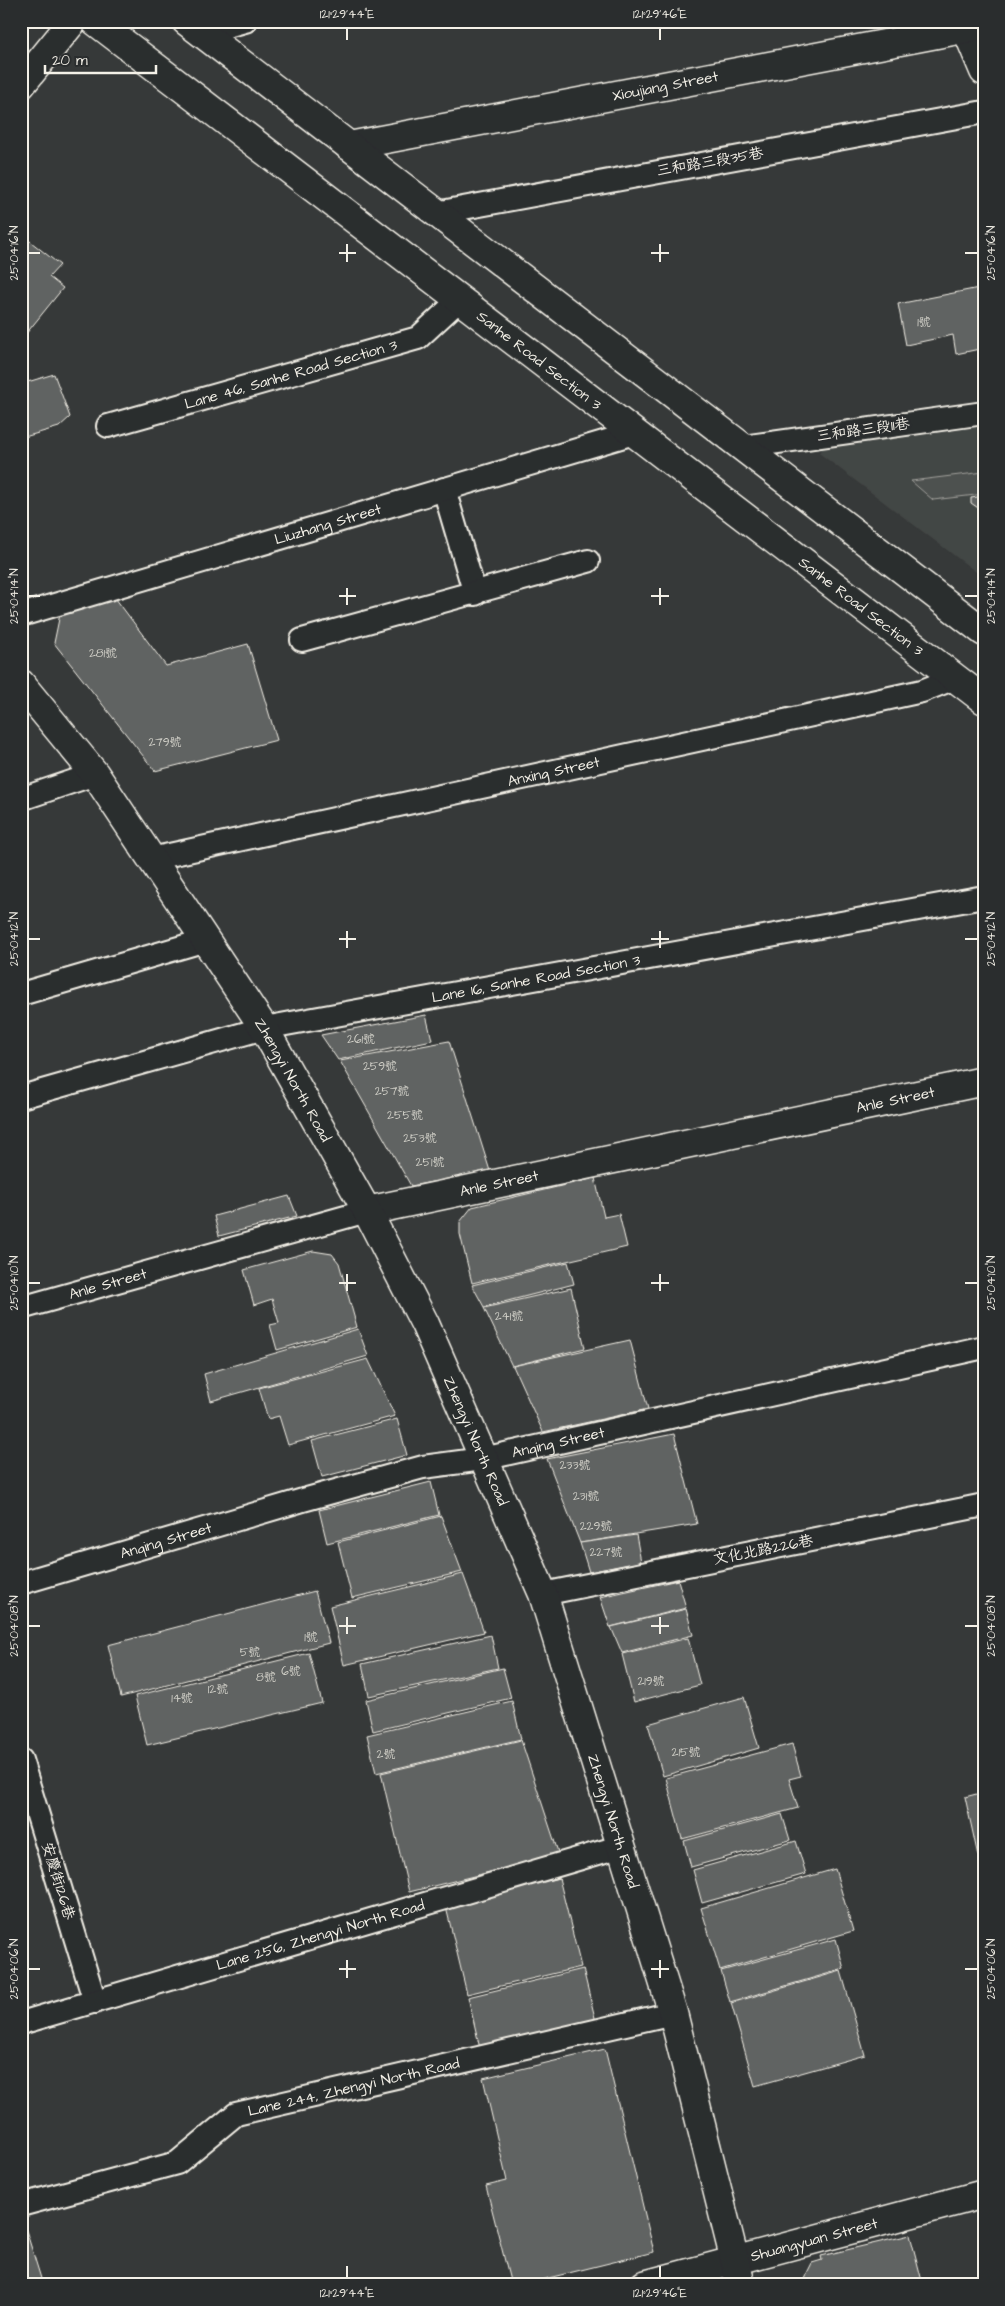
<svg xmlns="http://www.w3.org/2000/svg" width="1005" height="2306" viewBox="0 0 1005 2306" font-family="'Architects Daughter','LXGW WenKai TC',sans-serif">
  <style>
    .built { fill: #434645 }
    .green { fill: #4e514f; stroke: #a1a19c }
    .building { fill: #616362; stroke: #f4f1e8 }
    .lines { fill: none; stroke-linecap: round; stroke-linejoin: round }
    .lane-casing { stroke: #f4f1e8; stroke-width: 26 }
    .street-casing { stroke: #f4f1e8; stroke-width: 31 }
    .secondary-casing { stroke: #f4f1e8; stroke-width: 31 }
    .lane { stroke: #2a2d2e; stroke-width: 22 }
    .street { stroke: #2a2d2e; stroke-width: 28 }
    .secondary { stroke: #2a2d2e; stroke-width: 28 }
    .ticks { fill: none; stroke: #f4f1e8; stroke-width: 2 }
    .labels { text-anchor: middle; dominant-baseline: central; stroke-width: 5; stroke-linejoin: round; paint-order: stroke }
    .number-label { font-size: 12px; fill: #cfcec6 }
    .street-label { font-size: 15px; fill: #f4f1e8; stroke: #2a2d2e }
    .neatline { fill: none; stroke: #f4f1e8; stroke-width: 2 }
    .ticks-label { font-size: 12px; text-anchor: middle; fill: #f4f1e8 }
  </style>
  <rect width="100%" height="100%" fill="#363939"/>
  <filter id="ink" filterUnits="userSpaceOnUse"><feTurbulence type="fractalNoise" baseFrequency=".02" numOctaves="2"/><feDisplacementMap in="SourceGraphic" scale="10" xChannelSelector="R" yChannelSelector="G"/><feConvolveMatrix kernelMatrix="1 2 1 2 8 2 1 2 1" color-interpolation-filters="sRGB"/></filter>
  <g filter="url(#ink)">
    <path class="built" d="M 984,414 L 984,578 L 819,453 L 829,439 Z"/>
    <path class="green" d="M 984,472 L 984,494 L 933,500 L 911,481 Z"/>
    <g class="building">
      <path d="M 21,234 L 60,265 L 49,277 L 63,288 L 21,340 Z"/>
      <path d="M 984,287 L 984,348 L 956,354 L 953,335 L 906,345 L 898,304 Z"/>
      <path d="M 54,374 L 70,417 L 59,427 L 21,438 L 21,384 Z"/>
      <path d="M 984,496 L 984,512 L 971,503 L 971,498 Z"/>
      <path d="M 116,599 L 166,666 L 248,644 L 277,740 L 155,771 L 54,643 L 60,614 Z"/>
      <path d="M 426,1015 L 432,1040 L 338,1060 L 321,1035 Z"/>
      <path d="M 449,1041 L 490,1171 L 411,1186 L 340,1061 Z"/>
      <path d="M 595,1178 L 604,1217 L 619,1214 L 627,1247 L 472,1283 L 460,1234 L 460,1222 L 472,1207 Z"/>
      <path d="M 289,1196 L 297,1216 L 219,1236 L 214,1216 Z"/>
      <path d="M 313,1251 L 332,1254 L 339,1263 L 357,1327 L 277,1350 L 270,1325 L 279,1323 L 272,1299 L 254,1305 L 244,1270 Z"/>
      <path d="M 568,1262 L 574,1284 L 484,1307 L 472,1285 Z"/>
      <path d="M 571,1288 L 585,1348 L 512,1366 L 484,1308 Z"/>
      <path d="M 358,1329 L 368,1356 L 211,1401 L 204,1374 Z"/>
      <path d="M 630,1340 L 648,1409 L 543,1432 L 513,1366 Z"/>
      <path d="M 368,1359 L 395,1416 L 288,1445 L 279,1416 L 268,1419 L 259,1388 Z"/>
      <path d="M 397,1419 L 407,1455 L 322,1477 L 312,1441 Z"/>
      <path d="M 674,1434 L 697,1524 L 580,1543 L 547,1459 Z"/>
      <path d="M 431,1482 L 439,1515 L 327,1543 L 319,1510 Z"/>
      <path d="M 441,1516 L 462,1572 L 352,1598 L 338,1542 Z"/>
      <path d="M 636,1535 L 641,1562 L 589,1572 L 580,1543 Z"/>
      <path d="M 463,1574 L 484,1632 L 344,1665 L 330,1606 Z"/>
      <path d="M 678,1580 L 686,1608 L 610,1627 L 600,1597 Z"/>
      <path d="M 315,1591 L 329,1643 L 121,1697 L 108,1645 Z"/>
      <path d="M 686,1609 L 693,1635 L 622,1653 L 611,1627 Z"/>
      <path d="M 491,1635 L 498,1668 L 369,1696 L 362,1664 Z"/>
      <path d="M 688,1638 L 700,1685 L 634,1702 L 622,1654 Z"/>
      <path d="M 309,1653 L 322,1703 L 147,1745 L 135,1696 Z"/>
      <path d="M 503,1668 L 511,1698 L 373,1731 L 366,1700 Z"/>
      <path d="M 744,1697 L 759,1748 L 663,1776 L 648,1724 Z"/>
      <path d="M 512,1701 L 521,1739 L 376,1773 L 367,1735 Z"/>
      <path d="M 521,1740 L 559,1855 L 409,1892 L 381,1773 Z"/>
      <path d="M 792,1744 L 801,1776 L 789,1779 L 798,1808 L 682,1839 L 666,1778 Z"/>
      <path d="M 984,1792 L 984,1855 L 978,1856 L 965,1797 Z"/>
      <path d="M 782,1814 L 790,1840 L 691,1867 L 684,1841 Z"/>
      <path d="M 796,1841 L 806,1874 L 702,1903 L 693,1870 Z"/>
      <path d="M 835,1869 L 853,1931 L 720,1970 L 701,1908 Z"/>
      <path d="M 559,1878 L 581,1967 L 467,1994 L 445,1903 Z"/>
      <path d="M 836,1939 L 844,1969 L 730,2002 L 721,1971 Z"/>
      <path d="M 583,1969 L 597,2026 L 481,2053 L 468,1997 Z"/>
      <path d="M 841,1971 L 865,2055 L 755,2086 L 731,2003 Z"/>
      <path d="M 605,2049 L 654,2252 L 520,2285 L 511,2285 L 486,2186 L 507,2181 L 483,2078 Z"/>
      <path d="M 21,2214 L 43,2285 L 21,2285 Z"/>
      <path d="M 910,2235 L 923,2285 L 805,2285 L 804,2279 L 812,2263 L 822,2260 L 821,2256 Z"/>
    </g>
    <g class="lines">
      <defs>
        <g id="lane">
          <path d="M 202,33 L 245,21"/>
          <path d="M 436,213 L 984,112"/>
          <path id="s1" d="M 108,426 L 418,338 L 459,300"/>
          <path d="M 742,447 L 984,413"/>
          <path d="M 444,489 L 475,594"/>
          <path id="s2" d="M 21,615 L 634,433"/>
          <path d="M 302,640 L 588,561"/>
          <path d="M 21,799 L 95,774"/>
          <path id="s3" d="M 151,859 L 922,691 L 955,678"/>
          <path d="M 21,994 L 206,940"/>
          <path id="s4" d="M 21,1097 L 264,1028 L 984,897"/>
          <path id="s5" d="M 21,1308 L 367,1211"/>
          <path id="s6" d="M 21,1583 L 303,1500 L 423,1467 L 483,1459 L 984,1347"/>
          <path d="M 543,1594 L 984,1505"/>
          <path d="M 21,1760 L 95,2002"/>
          <path id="s7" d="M 21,2023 L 622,1846"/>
          <path id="s8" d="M 21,2205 L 177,2163 L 236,2114 L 673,2013"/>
        </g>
        <g id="street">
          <path d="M 963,21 L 984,71"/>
          <path id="s9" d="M 349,146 L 984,25"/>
          <path id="s10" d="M 367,1211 L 984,1081"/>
          <path id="s11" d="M 644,2285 L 984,2194"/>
        </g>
        <g id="secondary">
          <path id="s12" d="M 95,21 L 984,700"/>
          <path d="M 186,21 L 984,632"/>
          <path d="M 21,85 L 73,21"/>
          <path id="s13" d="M 21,684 L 95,774 L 264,1028 L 367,1211 L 425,1324 L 543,1594 L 673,2013 L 741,2285"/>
        </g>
      </defs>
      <use href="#lane" class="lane-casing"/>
      <use href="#street" class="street-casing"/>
      <use href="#secondary" class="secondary-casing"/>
      <use href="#lane" class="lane"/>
      <use href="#street" class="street"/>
      <use href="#secondary" class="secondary"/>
    </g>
  </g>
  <path class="ticks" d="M 347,28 L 347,40M 660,28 L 660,40M 347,244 L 347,262M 660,244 L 660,262M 28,253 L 40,253M 339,253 L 356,253M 651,253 L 669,253M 965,253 L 978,253M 347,588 L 347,605M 660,588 L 660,605M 28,596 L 40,596M 339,596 L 356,596M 651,596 L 669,596M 965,596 L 978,596M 347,931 L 347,948M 660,931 L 660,948M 28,939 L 40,939M 339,939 L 356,939M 651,939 L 669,939M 965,939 L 978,939M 347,1274 L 347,1291M 660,1274 L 660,1291M 28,1283 L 40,1283M 339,1283 L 356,1283M 651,1283 L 669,1283M 965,1283 L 978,1283M 347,1617 L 347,1634M 660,1617 L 660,1634M 28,1626 L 40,1626M 339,1626 L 356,1626M 651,1626 L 669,1626M 965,1626 L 978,1626M 347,1960 L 347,1978M 660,1960 L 660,1978M 28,1969 L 40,1969M 339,1969 L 356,1969M 651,1969 L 669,1969M 965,1969 L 978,1969M 347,2266 L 347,2278M 660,2266 L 660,2278"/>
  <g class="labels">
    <g class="number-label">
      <text x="924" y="322">1號</text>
      <text x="103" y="653">281號</text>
      <text x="165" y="742">279號</text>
      <text x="361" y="1039">261號</text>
      <text x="380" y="1066">259號</text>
      <text x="392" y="1091">257號</text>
      <text x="405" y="1115">255號</text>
      <text x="420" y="1138">253號</text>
      <text x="430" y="1162">251號</text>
      <text x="509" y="1316">241號</text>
      <text x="575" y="1465">233號</text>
      <text x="586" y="1496">231號</text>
      <text x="596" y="1526">229號</text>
      <text x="606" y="1552">227號</text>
      <text x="311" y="1637">1號</text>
      <text x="250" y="1652">5號</text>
      <text x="291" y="1671">6號</text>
      <text x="266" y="1677">8號</text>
      <text x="651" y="1681">219號</text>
      <text x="218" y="1689">12號</text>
      <text x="182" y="1698">14號</text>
      <text x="686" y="1752">215號</text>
      <text x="386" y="1754">2號</text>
    </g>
    <g class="street-label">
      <text stroke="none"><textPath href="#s9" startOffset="322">Xioujiang Street</textPath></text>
      <text transform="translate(710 162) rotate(-10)">三和路三段35巷</text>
      <text stroke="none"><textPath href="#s12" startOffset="559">Sanhe Road Section 3</textPath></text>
      <text stroke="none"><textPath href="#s1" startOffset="190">Lane 46, Sanhe Road Section 3</textPath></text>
      <text transform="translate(863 430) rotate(-8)">三和路三段11巷</text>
      <text stroke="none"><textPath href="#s2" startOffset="320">Liuzhang Street</textPath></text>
      <text stroke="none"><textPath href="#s12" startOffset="964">Sanhe Road Section 3</textPath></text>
      <text stroke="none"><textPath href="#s3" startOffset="412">Anxing Street</textPath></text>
      <text stroke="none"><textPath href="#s4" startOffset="529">Lane 16, Sanhe Road Section 3</textPath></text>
      <text stroke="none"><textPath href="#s13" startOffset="481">Zhengyi North Road</textPath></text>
      <text stroke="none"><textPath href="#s10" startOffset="540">Anle Street</textPath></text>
      <text stroke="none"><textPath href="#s10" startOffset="135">Anle Street</textPath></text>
      <text stroke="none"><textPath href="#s5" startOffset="90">Anle Street</textPath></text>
      <text stroke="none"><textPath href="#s13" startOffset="886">Zhengyi North Road</textPath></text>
      <text stroke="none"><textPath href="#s6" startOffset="556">Anqing Street</textPath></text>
      <text stroke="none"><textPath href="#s6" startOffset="151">Anqing Street</textPath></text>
      <text transform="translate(763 1550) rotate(-11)">文化北路226巷</text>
      <text stroke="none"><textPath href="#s13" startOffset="1291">Zhengyi North Road</textPath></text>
      <text transform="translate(58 1881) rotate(73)">安慶街126巷</text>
      <text stroke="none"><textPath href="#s7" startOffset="312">Lane 256, Zhengyi North Road</textPath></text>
      <text stroke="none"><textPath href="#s8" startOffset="359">Lane 244, Zhengyi North Road</textPath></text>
      <text stroke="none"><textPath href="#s11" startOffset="176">Shuangyuan Street</textPath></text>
    </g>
  </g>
  <rect width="1005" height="2306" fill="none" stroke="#2a2d2e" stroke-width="55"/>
  <path d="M45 65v8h111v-8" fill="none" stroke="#f4f1e8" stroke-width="2.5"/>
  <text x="52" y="65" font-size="15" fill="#f4f1e8" stroke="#2a2d2e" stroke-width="4" paint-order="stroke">20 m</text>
  <rect x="28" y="28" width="950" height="2250" class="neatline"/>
  <g class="ticks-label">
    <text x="347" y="18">121°29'44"E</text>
    <text x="660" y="18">121°29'46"E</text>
    <text transform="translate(14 253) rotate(-90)" y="4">25°04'16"N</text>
    <text transform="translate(991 253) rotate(-90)" y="4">25°04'16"N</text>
    <text transform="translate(14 596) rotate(-90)" y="4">25°04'14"N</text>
    <text transform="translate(991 596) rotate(-90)" y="4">25°04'14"N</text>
    <text transform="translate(14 939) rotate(-90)" y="4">25°04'12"N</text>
    <text transform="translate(991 939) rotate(-90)" y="4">25°04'12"N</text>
    <text transform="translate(14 1283) rotate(-90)" y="4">25°04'10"N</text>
    <text transform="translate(991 1283) rotate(-90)" y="4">25°04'10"N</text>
    <text transform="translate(14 1626) rotate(-90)" y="4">25°04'08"N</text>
    <text transform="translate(991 1626) rotate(-90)" y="4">25°04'08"N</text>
    <text transform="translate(14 1969) rotate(-90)" y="4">25°04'06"N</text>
    <text transform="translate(991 1969) rotate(-90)" y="4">25°04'06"N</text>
    <text x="347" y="2297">121°29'44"E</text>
    <text x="660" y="2297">121°29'46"E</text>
  </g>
</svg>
